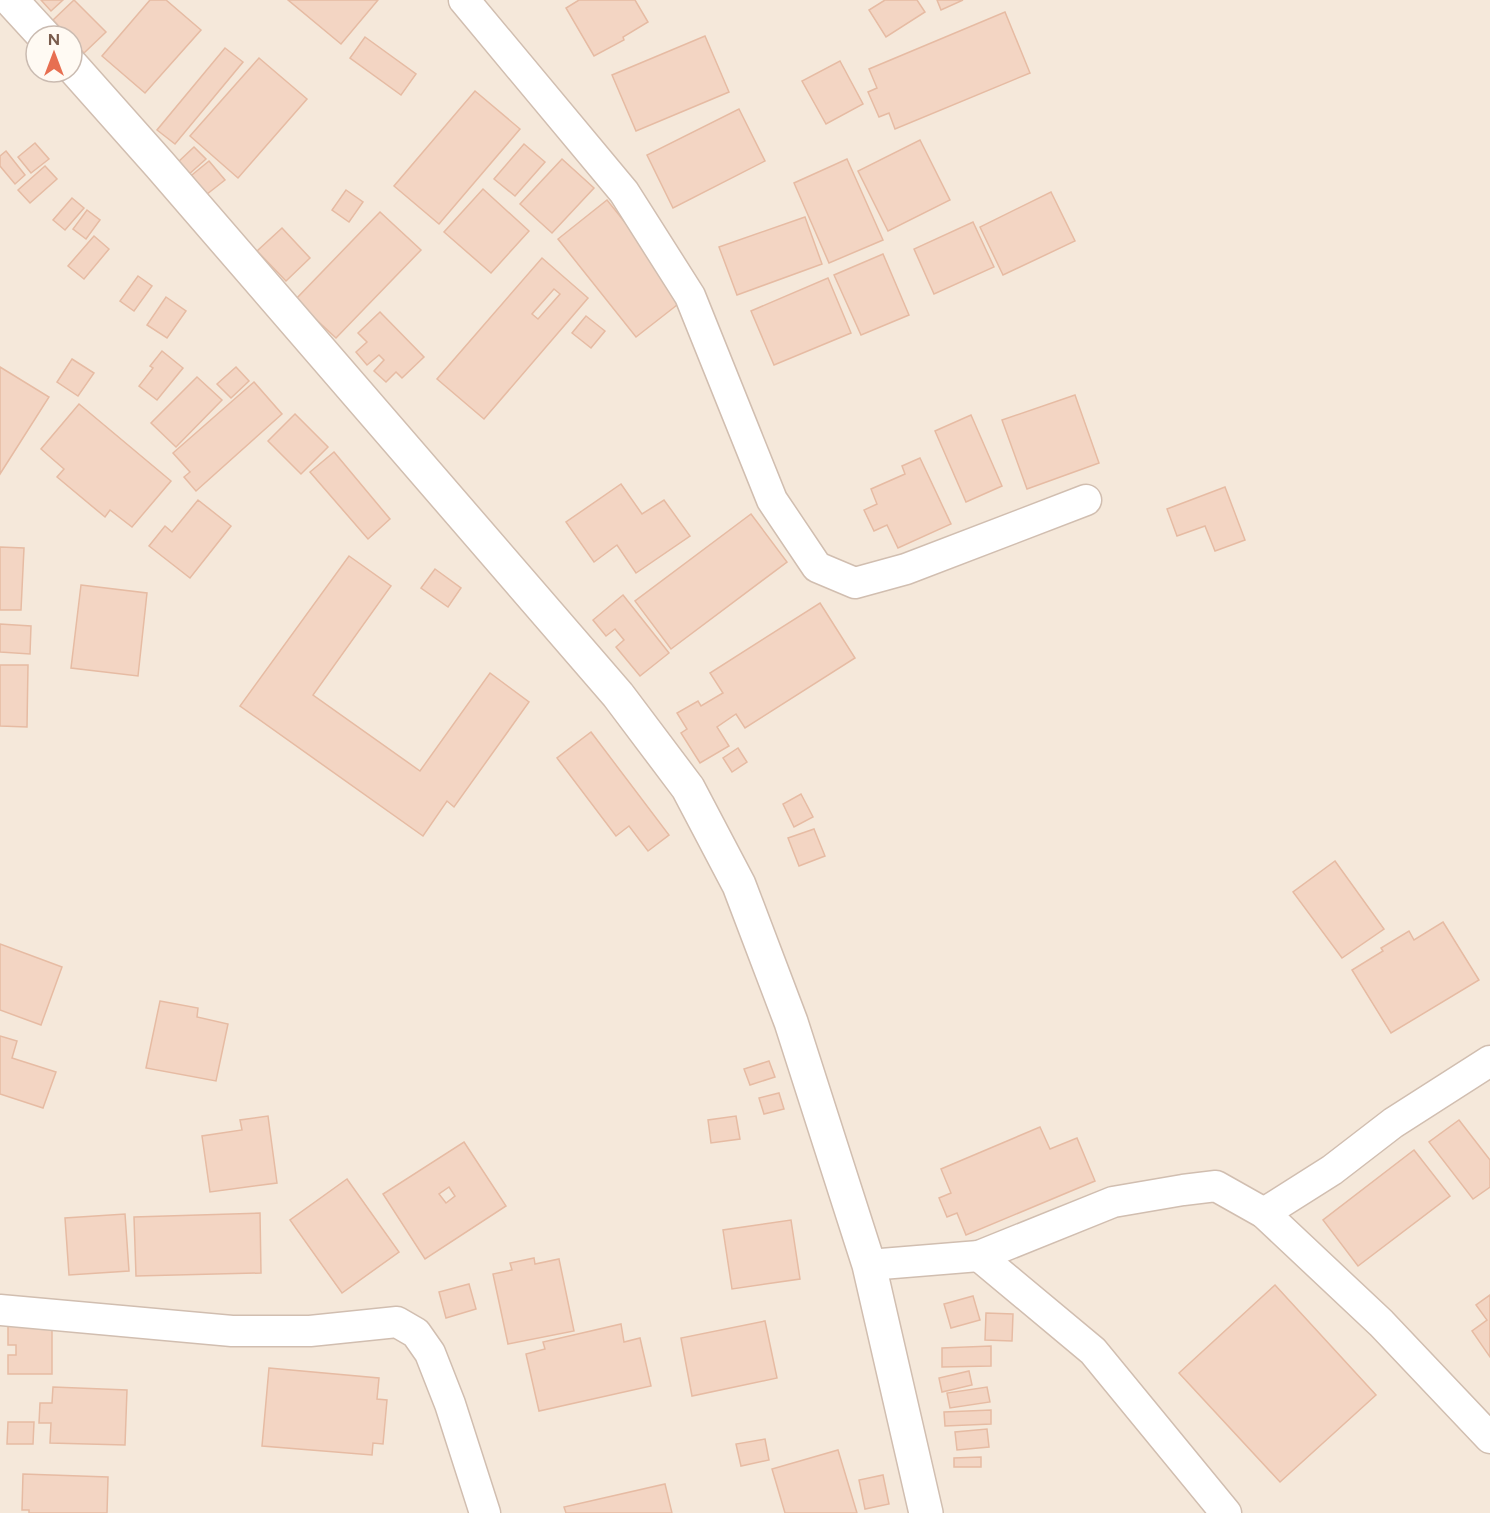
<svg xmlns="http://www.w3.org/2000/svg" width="1490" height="1513" viewBox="0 0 1490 1513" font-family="Figtree,sans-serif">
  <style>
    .residential { fill: #f5e8da; fill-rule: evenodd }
    .building { fill: #f3d5c3; stroke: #e6bba3; stroke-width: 1.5; fill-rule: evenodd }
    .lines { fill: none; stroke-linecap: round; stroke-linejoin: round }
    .minor-casing { stroke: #d1beb0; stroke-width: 33 }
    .tertiary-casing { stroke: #d1beb0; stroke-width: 36 }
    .minor { stroke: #fff; stroke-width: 30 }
    .tertiary { stroke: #fff; stroke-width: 33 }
  </style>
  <rect width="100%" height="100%" fill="#fdf6ec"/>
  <path class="residential" d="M 0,0 L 1490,0 L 1490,1513 L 0,1513 ZM 36,36 L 72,36 L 72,72 L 36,72 Z"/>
  <g class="building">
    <path d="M 41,0 L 63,0 L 51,11 Z"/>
    <path d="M 74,0 L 106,32 L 84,53 L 72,40 L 72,36 L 68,36 L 53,20 Z"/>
    <path d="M 150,0 L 166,0 L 201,30 L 145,93 L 102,56 Z"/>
    <path d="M 288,0 L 378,0 L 341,44 Z"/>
    <path d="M 579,0 L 635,0 L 648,22 L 623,37 L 624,40 L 594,56 L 566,8 Z"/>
    <path d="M 885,0 L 917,0 L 925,12 L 886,37 L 869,10 Z"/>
    <path d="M 937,0 L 963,0 L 941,10 Z"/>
    <path d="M 1005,12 L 1030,73 L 895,129 L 889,113 L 879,117 L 868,92 L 877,88 L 869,69 Z"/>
    <path d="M 705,36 L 729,92 L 636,131 L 612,75 Z"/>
    <path d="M 365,37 L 416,74 L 401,95 L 350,58 Z"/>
    <path d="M 225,48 L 243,62 L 175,144 L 157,130 Z"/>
    <path d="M 259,58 L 307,99 L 238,178 L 190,136 Z"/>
    <path d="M 840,61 L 863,104 L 826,124 L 802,81 Z"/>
    <path d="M 475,91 L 520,129 L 439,224 L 394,186 Z"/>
    <path d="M 739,109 L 765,161 L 673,208 L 647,155 Z"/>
    <path d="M 920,140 L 950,200 L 888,231 L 858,171 Z"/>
    <path d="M 35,143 L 49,159 L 31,173 L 18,157 Z"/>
    <path d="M 524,144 L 545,162 L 515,196 L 494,179 Z"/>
    <path d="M 194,147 L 206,159 L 187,176 L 176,164 Z"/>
    <path d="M 6,151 L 25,175 L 15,184 L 0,166 L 0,156 Z"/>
    <path d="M 562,159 L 594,188 L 552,233 L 520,204 Z"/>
    <path d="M 847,159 L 883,240 L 829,263 L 794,183 Z"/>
    <path d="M 209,161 L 225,180 L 202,198 L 187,179 Z"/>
    <path d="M 45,166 L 57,179 L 30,203 L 18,190 Z"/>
    <path d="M 483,189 L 529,231 L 491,273 L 444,232 Z"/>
    <path d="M 346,190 L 363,202 L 349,222 L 332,210 Z"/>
    <path d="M 1051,192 L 1075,241 L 1003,275 L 980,227 Z"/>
    <path d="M 72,198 L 84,208 L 65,230 L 53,220 Z"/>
    <path d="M 607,200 L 686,298 L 636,337 L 558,239 Z"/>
    <path d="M 87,210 L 100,220 L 86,239 L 73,229 Z"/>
    <path d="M 380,212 L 421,250 L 336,338 L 295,300 Z"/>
    <path d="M 805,217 L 822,264 L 737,295 L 719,247 Z"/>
    <path d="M 973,222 L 994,267 L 934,294 L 914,249 Z"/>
    <path d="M 282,228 L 310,258 L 286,281 L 257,251 Z"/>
    <path d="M 94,236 L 109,249 L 84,279 L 68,266 Z"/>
    <path d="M 883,254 L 909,315 L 861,335 L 834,275 Z"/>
    <path d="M 542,258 L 588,298 L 484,419 L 437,379 ZM 554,289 L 560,294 L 538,319 L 532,314 Z"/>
    <path d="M 138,276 L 152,286 L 134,311 L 120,301 Z"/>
    <path d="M 828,278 L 851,333 L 774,365 L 751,311 Z"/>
    <path d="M 166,297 L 186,311 L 167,338 L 147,325 Z"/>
    <path d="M 380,312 L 424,357 L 402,378 L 396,372 L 386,382 L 374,371 L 384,360 L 379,355 L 367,365 L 356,352 L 367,342 L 358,333 Z"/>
    <path d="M 586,316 L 605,331 L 591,348 L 572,333 Z"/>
    <path d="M 162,351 L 183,368 L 157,400 L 139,386 L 153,368 L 150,366 Z"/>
    <path d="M 72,359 L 94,373 L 78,396 L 57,382 Z"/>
    <path d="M 0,367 L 49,397 L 0,474 Z"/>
    <path d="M 236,367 L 249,381 L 231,398 L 217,384 Z"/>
    <path d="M 197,377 L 222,400 L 176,447 L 151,423 Z"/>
    <path d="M 254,382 L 282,414 L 196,491 L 184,477 L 190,472 L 173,453 Z"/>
    <path d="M 1075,395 L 1099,463 L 1027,489 L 1002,420 Z"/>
    <path d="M 79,404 L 171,481 L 132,527 L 110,510 L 105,517 L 57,477 L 64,469 L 41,449 Z"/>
    <path d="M 295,414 L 328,447 L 301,474 L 268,441 Z"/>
    <path d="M 971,415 L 1002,486 L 966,502 L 935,431 Z"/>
    <path d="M 334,452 L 390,519 L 368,539 L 310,472 Z"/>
    <path d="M 920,458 L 951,524 L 898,548 L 887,525 L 874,531 L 864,510 L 877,504 L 871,489 L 905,474 L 902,466 Z"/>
    <path d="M 621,484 L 642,514 L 664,500 L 690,536 L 636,573 L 617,545 L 594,562 L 566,522 Z"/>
    <path d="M 1225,487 L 1245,540 L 1215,551 L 1205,526 L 1177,536 L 1167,509 Z"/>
    <path d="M 198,500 L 231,526 L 190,578 L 149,546 L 165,526 L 172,532 Z"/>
    <path d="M 751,514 L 787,562 L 671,649 L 635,601 Z"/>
    <path d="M 0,547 L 24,548 L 21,610 L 0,610 Z"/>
    <path d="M 349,556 L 391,586 L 313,695 L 420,771 L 490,673 L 529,702 L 454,807 L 447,801 L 423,836 L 240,706 Z"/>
    <path d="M 435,569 L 461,588 L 448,607 L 421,588 Z"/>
    <path d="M 81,585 L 147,593 L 138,676 L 71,668 Z"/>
    <path d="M 623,595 L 669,653 L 640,676 L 616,647 L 624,640 L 615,629 L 606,636 L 593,620 Z"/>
    <path d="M 820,603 L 855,658 L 745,728 L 736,714 L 717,727 L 729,746 L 700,763 L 681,733 L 687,729 L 677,713 L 698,701 L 701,706 L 723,693 L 710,673 Z"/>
    <path d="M 0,624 L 31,626 L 30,654 L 0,652 Z"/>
    <path d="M 0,665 L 28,665 L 27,727 L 0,726 Z"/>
    <path d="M 591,732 L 669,835 L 648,851 L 629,826 L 616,836 L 557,758 Z"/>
    <path d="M 738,748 L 747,762 L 732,772 L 723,758 Z"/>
    <path d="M 801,794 L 813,817 L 794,827 L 783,804 Z"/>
    <path d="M 814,829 L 825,856 L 799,866 L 788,838 Z"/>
    <path d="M 1335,861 L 1384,929 L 1342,958 L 1293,892 Z"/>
    <path d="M 1443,922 L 1479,980 L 1391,1033 L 1352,970 L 1383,951 L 1381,948 L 1409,931 L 1414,940 Z"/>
    <path d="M 0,944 L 62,967 L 41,1025 L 0,1010 Z"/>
    <path d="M 160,1001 L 198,1008 L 197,1017 L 228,1024 L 216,1081 L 146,1068 Z"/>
    <path d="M 0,1036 L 17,1041 L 12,1058 L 56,1072 L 43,1108 L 0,1094 Z"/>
    <path d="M 769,1061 L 775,1077 L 750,1085 L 744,1069 Z"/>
    <path d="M 779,1093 L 784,1109 L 764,1114 L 759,1098 Z"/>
    <path d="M 268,1116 L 277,1183 L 210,1192 L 202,1136 L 242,1130 L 240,1120 Z"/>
    <path d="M 736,1116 L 740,1139 L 711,1143 L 708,1120 Z"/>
    <path d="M 1459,1120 L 1490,1160 L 1490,1187 L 1473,1199 L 1429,1142 Z"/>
    <path d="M 1040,1127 L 1050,1149 L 1077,1138 L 1095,1181 L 966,1235 L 957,1213 L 947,1217 L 939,1198 L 951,1193 L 941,1169 Z"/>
    <path d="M 464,1142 L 506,1206 L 425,1259 L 383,1194 ZM 449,1187 L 455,1196 L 446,1203 L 439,1194 Z"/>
    <path d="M 1414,1150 L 1450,1196 L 1358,1266 L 1323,1220 Z"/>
    <path d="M 347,1179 L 399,1252 L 342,1293 L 290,1220 Z"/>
    <path d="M 260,1213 L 261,1273 L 136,1276 L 134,1217 Z"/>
    <path d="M 125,1214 L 129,1271 L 69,1275 L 65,1218 Z"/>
    <path d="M 791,1220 L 800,1279 L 732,1289 L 723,1230 Z"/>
    <path d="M 534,1258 L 535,1264 L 559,1259 L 574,1331 L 508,1344 L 493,1274 L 512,1270 L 510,1263 Z"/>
    <path d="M 469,1284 L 476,1309 L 446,1318 L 439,1292 Z"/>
    <path d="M 1275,1285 L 1376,1395 L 1280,1482 L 1179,1373 Z"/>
    <path d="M 1490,1295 L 1490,1357 L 1472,1331 L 1487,1320 L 1476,1305 Z"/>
    <path d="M 973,1296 L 980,1320 L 951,1328 L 944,1304 Z"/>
    <path d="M 986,1313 L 1013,1314 L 1012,1341 L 985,1340 Z"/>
    <path d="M 765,1321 L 777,1378 L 692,1396 L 681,1338 Z"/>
    <path d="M 621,1324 L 624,1342 L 640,1338 L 651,1386 L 539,1411 L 526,1354 L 545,1349 L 543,1342 Z"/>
    <path d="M 8,1326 L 52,1326 L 52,1374 L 8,1374 L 8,1355 L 16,1355 L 16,1345 L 8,1345 Z"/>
    <path d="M 991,1346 L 991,1366 L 942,1367 L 942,1348 Z"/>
    <path d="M 269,1368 L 379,1378 L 377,1399 L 387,1400 L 383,1444 L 373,1443 L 372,1455 L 262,1446 Z"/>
    <path d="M 969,1371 L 972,1385 L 942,1392 L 939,1378 Z"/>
    <path d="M 53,1387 L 127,1390 L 125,1445 L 50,1443 L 51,1423 L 39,1423 L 40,1403 L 52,1403 Z"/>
    <path d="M 987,1387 L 990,1402 L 950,1408 L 947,1393 Z"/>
    <path d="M 991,1410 L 991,1424 L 945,1426 L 944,1412 Z"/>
    <path d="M 8,1422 L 34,1422 L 33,1444 L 7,1444 Z"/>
    <path d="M 987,1429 L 989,1447 L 957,1450 L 955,1432 Z"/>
    <path d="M 765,1439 L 769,1460 L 741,1466 L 736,1444 Z"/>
    <path d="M 838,1450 L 857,1513 L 785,1513 L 772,1469 Z"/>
    <path d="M 981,1457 L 981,1467 L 954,1467 L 954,1458 Z"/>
    <path d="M 23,1474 L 108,1477 L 107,1513 L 29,1513 L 29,1510 L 22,1510 Z"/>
    <path d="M 883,1475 L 889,1504 L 865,1509 L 859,1480 Z"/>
    <path d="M 665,1484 L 672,1513 L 566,1513 L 564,1507 Z"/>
  </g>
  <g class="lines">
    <defs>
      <g id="minor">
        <path d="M 464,0 L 624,192 L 690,296 L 772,500 L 817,567 L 855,583 L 906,569 L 1086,500"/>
        <path d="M 1264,1213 L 1332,1170 L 1393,1123 L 1490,1061"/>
        <path d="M 979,1256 L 1093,1351 L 1226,1513"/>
        <path d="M 869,1265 L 979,1256 L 1113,1202 L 1183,1190 L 1216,1186 L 1264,1213 L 1381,1323 L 1490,1438"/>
        <path d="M 0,1310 L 232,1331 L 310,1331 L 397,1322 L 416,1333 L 430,1353 L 450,1404 L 485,1513"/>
      </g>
      <g id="tertiary">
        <path d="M 11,0 L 44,36"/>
        <path d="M 72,66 L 160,165 L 618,695 L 688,788 L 739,885 L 791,1022 L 869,1265 L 926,1513"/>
      </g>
    </defs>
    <use href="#minor" class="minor-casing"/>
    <use href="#tertiary" class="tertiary-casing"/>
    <use href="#minor" class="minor"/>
    <use href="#tertiary" class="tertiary"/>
  </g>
  <g transform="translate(54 54)"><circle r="28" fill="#fffaf3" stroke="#cabbb1" stroke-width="1.5"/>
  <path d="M0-4.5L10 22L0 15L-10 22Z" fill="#e76f51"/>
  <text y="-9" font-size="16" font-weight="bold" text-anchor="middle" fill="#7a5c4d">N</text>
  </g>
</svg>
